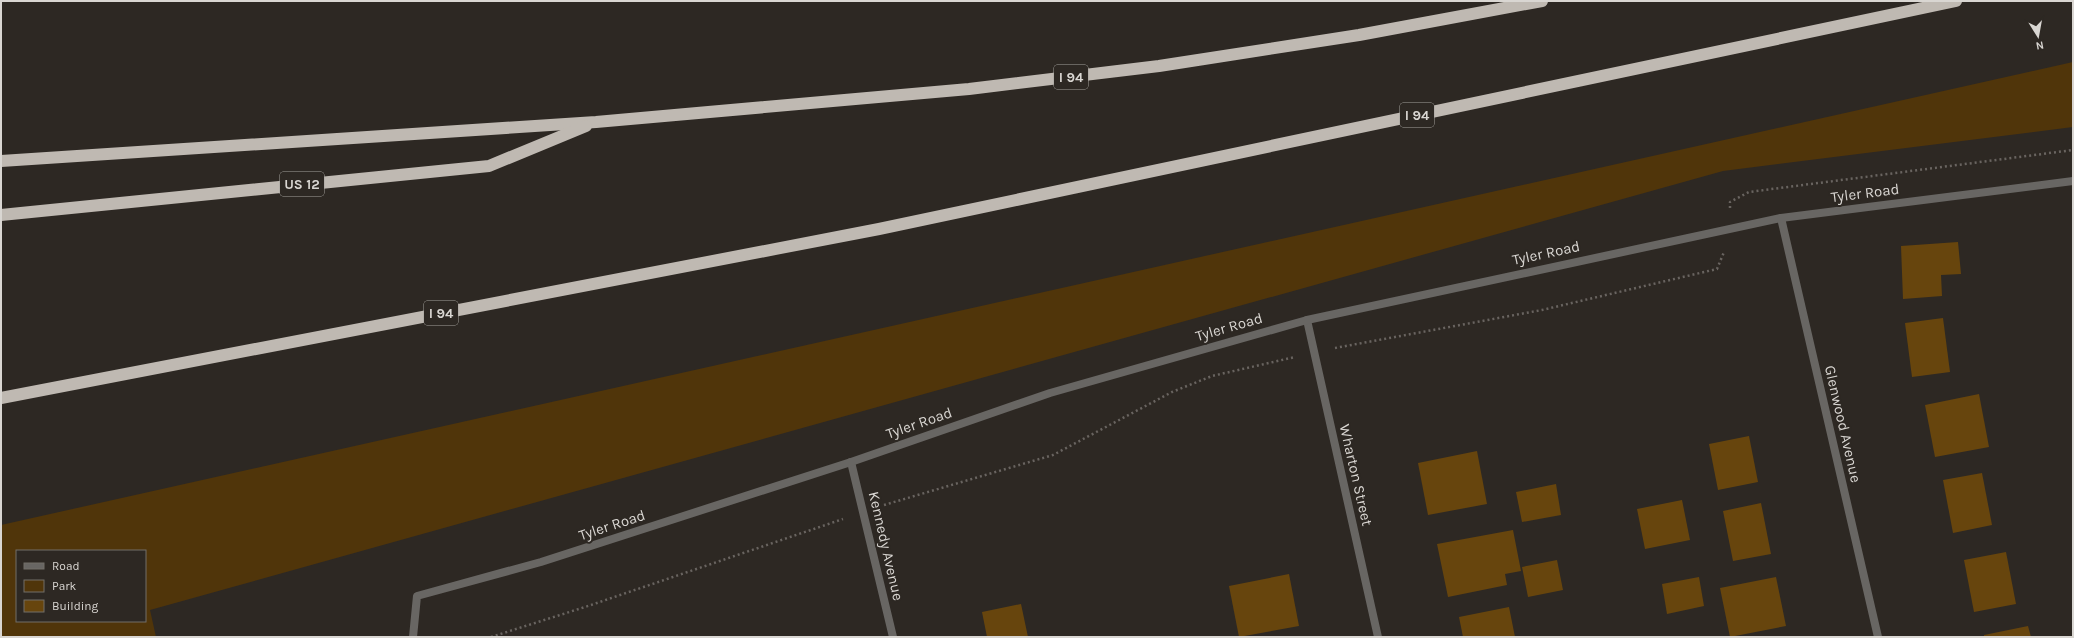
<svg xmlns="http://www.w3.org/2000/svg" width="2074" height="638" viewBox="0 0 2074 638" font-family="Karla,sans-serif">
  <style>
    .green { fill: #50350a; fill-rule: evenodd }
    .building { fill: #67450d }
    .lines { fill: none; stroke-linecap: round; stroke-linejoin: round }
    .path { stroke: #696460; stroke-width: 2.5; stroke-dasharray: 2 3; stroke-linecap: butt }
    .minor { stroke: #686663; stroke-width: 8 }
    .motorway { stroke: #bfb9b2; stroke-width: 12 }
    .labels { text-anchor: middle; dominant-baseline: central; stroke-width: 4; stroke-linejoin: round; paint-order: stroke }
    .shield { fill: #2d2823; stroke: #a5a29e; stroke-width: 1 }
    .shield-label { font-size: 14px; font-weight: bold; fill: #d9d6d2 }
    .street-label { font-size: 15px; fill: #d9d6d2; stroke: #2d2823 }
  </style>
  <rect width="100%" height="100%" fill="#2d2823"/>
  <path class="green" d="M 2073,62 L 2073,127 L 1723,171 L 150,610 L 156,637 L 1,637 L 1,525 ZM 17,551 L 145,551 L 145,621 L 17,621 Z"/>
  <g class="building">
    <path d="M 1958,242 L 1961,274 L 1941,275 L 1942,296 L 1903,299 L 1901,246 Z"/>
    <path d="M 1943,318 L 1950,372 L 1912,377 L 1905,323 Z"/>
    <path d="M 1979,394 L 1989,447 L 1935,457 L 1925,405 Z"/>
    <path d="M 1749,436 L 1758,482 L 1718,490 L 1709,444 Z"/>
    <path d="M 1477,451 L 1487,504 L 1428,515 L 1418,463 Z"/>
    <path d="M 1982,473 L 1992,525 L 1953,533 L 1943,480 Z"/>
    <path d="M 1556,484 L 1561,515 L 1522,522 L 1516,492 Z"/>
    <path d="M 1682,500 L 1690,540 L 1645,549 L 1637,509 Z"/>
    <path d="M 1761,503 L 1771,554 L 1733,561 L 1723,511 Z"/>
    <path d="M 1513,530 L 1521,571 L 1505,574 L 1507,585 L 1448,597 L 1437,544 Z"/>
    <path d="M 2006,552 L 2016,604 L 1974,612 L 1964,560 Z"/>
    <path d="M 1557,560 L 1563,590 L 1528,597 L 1522,567 Z"/>
    <path d="M 1289,574 L 1299,626 L 1239,637 L 1229,586 Z"/>
    <path d="M 1699,577 L 1704,606 L 1667,614 L 1662,584 Z"/>
    <path d="M 1776,577 L 1786,626 L 1730,637 L 1720,588 Z"/>
    <path d="M 1021,604 L 1028,637 L 987,637 L 982,612 Z"/>
    <path d="M 1509,607 L 1515,637 L 1463,637 L 1459,617 Z"/>
    <path d="M 2028,626 L 2031,637 L 1984,637 L 1984,635 Z"/>
  </g>
  <g class="lines">
    <g class="path">
      <path d="M 1730,208 L 1730,202 L 1749,192 L 2073,150"/>
      <path d="M 1335,348 L 1542,310 L 1717,269 L 1724,252"/>
      <path d="M 884,505 L 1053,455 L 1172,392 L 1212,376 L 1295,357"/>
      <path d="M 491,637 L 585,607 L 843,519"/>
    </g>
    <g class="minor">
      <path d="M 1781,218 L 1878,637"/>
      <path d="M 1307,320 L 1378,637"/>
      <path d="M 851,462 L 893,637"/>
      <path d="M 413,637 L 417,596 L 541,562 L 851,462 L 1050,393 L 1307,320 L 1781,218 L 2073,181"/>
    </g>
    <g class="motorway">
      <path d="M 1,161 L 596,122 L 969,89 L 1159,66 L 1359,35 L 1542,1"/>
      <path d="M 1,215 L 489,166 L 586,126"/>
      <path d="M 1,398 L 879,229 L 1956,1"/>
    </g>
  </g>
  <g class="labels">
    <g class="shield">
      <rect x="1054" y="65" width="34" height="24" rx="3"/>
      <rect x="1400" y="103" width="34" height="24" rx="3"/>
      <rect x="280" y="172" width="44" height="24" rx="3"/>
      <rect x="424" y="301" width="34" height="24" rx="3"/>
    </g>
    <g class="shield-label">
      <text x="1071" y="77">I 94</text>
      <text x="1417" y="115">I 94</text>
      <text x="302" y="184">US 12</text>
      <text x="441" y="313">I 94</text>
    </g>
    <g class="street-label">
      <text transform="translate(1865 193) rotate(-7)">Tyler Road</text>
      <text transform="translate(1546 253) rotate(-12)">Tyler Road</text>
      <text transform="translate(1229 327) rotate(-16)">Tyler Road</text>
      <text transform="translate(919 423) rotate(-19)">Tyler Road</text>
      <text transform="translate(1843 424) rotate(77)">Glenwood Avenue</text>
      <text transform="translate(1356 475) rotate(77)">Wharton Street</text>
      <text transform="translate(612 525) rotate(-18)">Tyler Road</text>
      <text transform="translate(886 546) rotate(77)">Kennedy Avenue</text>
    </g>
  </g>
  <rect width="2074" height="638" fill="none" stroke="#d9d6d2" stroke-width="4"/>
  <rect x="16" y="550" width="130" height="72" fill="#2d2823" stroke="#726e69"/>
  <rect x="24" y="563" width="20" height="6" fill="#686663" stroke="#726e69"/>
  <text x="52" y="570" font-size="12" fill="#d9d6d2">Road</text>
  <rect x="24" y="580" width="20" height="12" fill="#50350a" stroke="#726e69"/>
  <text x="52" y="590" font-size="12" fill="#d9d6d2">Park</text>
  <rect x="24" y="600" width="20" height="12" fill="#67450d" stroke="#726e69"/>
  <text x="52" y="610" font-size="12" fill="#d9d6d2">Building</text>
  <g transform="translate(2038 36) rotate(169)" stroke="#2d2823" stroke-width="3" paint-order="stroke">
  <path d="M0-3L7 15L0 10L-7 15Z" fill="#d9d6d2"/>
  <text y="-6" font-size="11" font-weight="bold" text-anchor="middle" fill="#d9d6d2">N</text>
  </g>
</svg>
